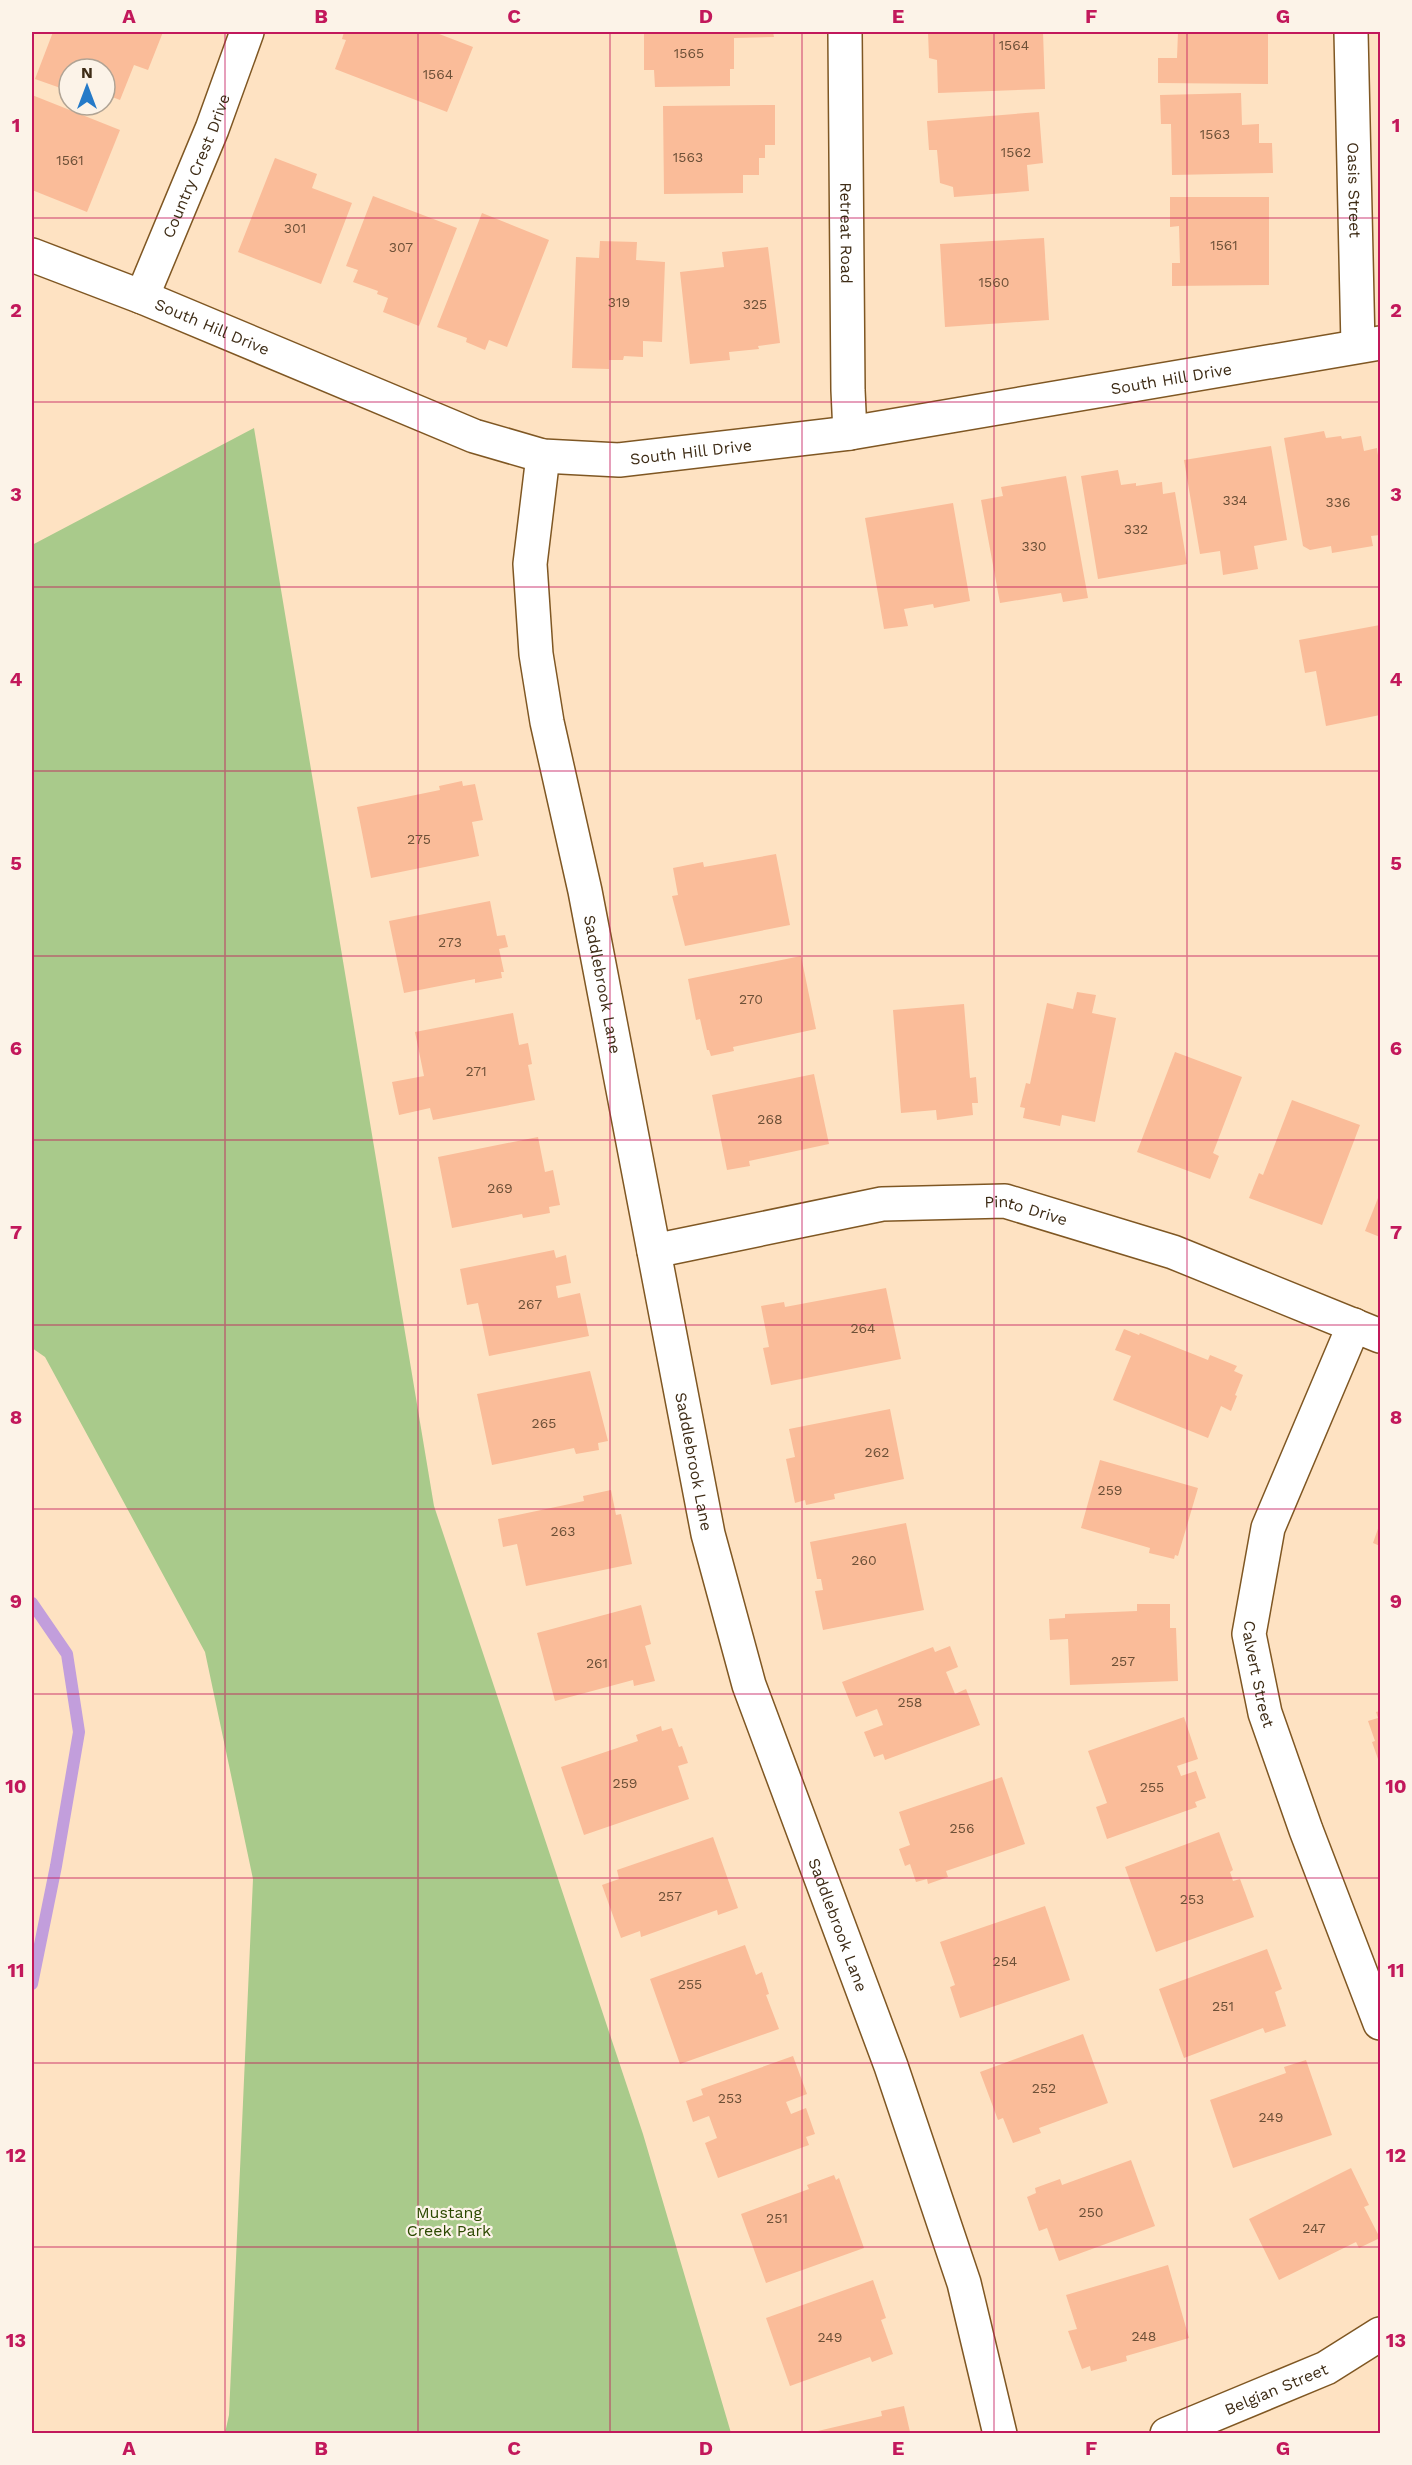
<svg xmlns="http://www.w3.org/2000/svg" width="1412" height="2465" viewBox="0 0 1412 2465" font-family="'Work Sans',sans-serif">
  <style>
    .green { fill: #a9ca8b }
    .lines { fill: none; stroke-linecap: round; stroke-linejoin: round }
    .stream { stroke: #c29edc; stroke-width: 12 }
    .building { fill: #fabc99 }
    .minor-casing { stroke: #7f5723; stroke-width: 36 }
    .minor { stroke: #fff; stroke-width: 33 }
    .grid { fill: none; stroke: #c2185b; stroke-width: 1.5; stroke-opacity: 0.55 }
    .labels { text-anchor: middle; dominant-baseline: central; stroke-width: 4.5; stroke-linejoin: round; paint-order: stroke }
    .number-label { font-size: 14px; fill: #6d5037 }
    .street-label { font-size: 16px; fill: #3e2c16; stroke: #fcf3e8 }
    .park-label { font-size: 16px; fill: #2c4901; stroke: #fcf3e8 }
    .neatline { fill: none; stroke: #c2185b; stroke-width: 2 }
    .grid-label { font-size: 20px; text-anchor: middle; font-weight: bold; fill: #c2185b }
  </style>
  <rect width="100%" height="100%" fill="#fee2c2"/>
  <path class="green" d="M 254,428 L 434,1506 L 643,2134 L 731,2433 L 225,2433 L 229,2415 L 253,1879 L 205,1652 L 45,1357 L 32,1348 L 32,545 Z"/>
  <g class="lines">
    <path class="stream" d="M 32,1603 L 67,1654 L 79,1732 L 56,1866 L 32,1984"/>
  </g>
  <g class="building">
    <path d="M 53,32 L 163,32 L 148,70 L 134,65 L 120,100 L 107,95 L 105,100 L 105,69 L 69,69 L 69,91 L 35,79 Z"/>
    <path d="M 344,32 L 434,32 L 473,47 L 447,112 L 335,69 L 346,40 L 342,39 Z"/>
    <path d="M 644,32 L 773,32 L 774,37 L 734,38 L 734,69 L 730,69 L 730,86 L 655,87 L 654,70 L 644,70 Z"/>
    <path d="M 928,32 L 1043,32 L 1045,89 L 938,93 L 937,60 L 929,58 Z"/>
    <path d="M 1178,32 L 1268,32 L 1268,84 L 1158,83 L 1158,58 L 1177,58 Z"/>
    <path d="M 1241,93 L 1242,125 L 1259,124 L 1259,143 L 1272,143 L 1273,173 L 1172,175 L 1171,124 L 1161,124 L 1160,95 Z"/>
    <path d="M 32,95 L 120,130 L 87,212 L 32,190 Z"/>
    <path d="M 775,105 L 775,145 L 765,145 L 765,158 L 759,158 L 759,175 L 743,175 L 743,193 L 664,194 L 663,106 Z"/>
    <path d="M 1039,112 L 1043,163 L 1027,165 L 1029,191 L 954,197 L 953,187 L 940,183 L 937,150 L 929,150 L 927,121 Z"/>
    <path d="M 275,158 L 317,174 L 312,188 L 352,203 L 321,284 L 238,252 Z"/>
    <path d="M 373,196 L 457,228 L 419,326 L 383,312 L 388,298 L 377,294 L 378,291 L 353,282 L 358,270 L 346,266 Z"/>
    <path d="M 1170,197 L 1269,197 L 1269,285 L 1172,286 L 1172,263 L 1180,263 L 1179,226 L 1170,227 Z"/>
    <path d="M 482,213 L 549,240 L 507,347 L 489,340 L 485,350 L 466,342 L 467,338 L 437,327 Z"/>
    <path d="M 1044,238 L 1049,320 L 945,327 L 940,244 Z"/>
    <path d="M 600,241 L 637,242 L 636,260 L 665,262 L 662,342 L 643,341 L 643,357 L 624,356 L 623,360 L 609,360 L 609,369 L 572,368 L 576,257 L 599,258 Z"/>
    <path d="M 768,247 L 780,343 L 758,346 L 759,349 L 729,352 L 730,360 L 690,364 L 680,272 L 724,267 L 722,252 Z"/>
    <path d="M 1324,431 L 1326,438 L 1341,436 L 1342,439 L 1361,436 L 1364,451 L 1377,448 L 1380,470 L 1380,535 L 1371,536 L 1373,546 L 1332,553 L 1331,546 L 1310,550 L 1303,546 L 1284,438 Z"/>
    <path d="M 1271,446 L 1287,540 L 1254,546 L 1258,569 L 1223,575 L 1220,551 L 1200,554 L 1184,460 Z"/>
    <path d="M 1118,470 L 1121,485 L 1136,483 L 1136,486 L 1162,482 L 1163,494 L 1175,492 L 1187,564 L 1098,579 L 1081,476 Z"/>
    <path d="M 1066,476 L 1088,598 L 1063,602 L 1061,593 L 1000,603 L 981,500 L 1003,496 L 1001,487 Z"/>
    <path d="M 953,503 L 970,601 L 934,608 L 933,604 L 904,609 L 908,626 L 884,629 L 865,518 Z"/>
    <path d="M 1380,625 L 1380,715 L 1326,726 L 1316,671 L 1305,673 L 1299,640 Z"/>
    <path d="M 462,781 L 463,786 L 475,784 L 483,820 L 472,822 L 479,856 L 371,878 L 357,807 L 440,790 L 439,786 Z"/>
    <path d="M 776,854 L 790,925 L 685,946 L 672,896 L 678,895 L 673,868 L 703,862 L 704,867 Z"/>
    <path d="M 490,901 L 497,936 L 505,935 L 508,947 L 499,949 L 504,972 L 501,972 L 502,978 L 475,983 L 475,979 L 404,993 L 389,921 Z"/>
    <path d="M 801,956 L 816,1029 L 733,1047 L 734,1051 L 711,1056 L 709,1050 L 707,1050 L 700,1019 L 696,1020 L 688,979 Z"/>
    <path d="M 1077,992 L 1096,995 L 1092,1013 L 1116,1018 L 1095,1122 L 1062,1115 L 1060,1126 L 1023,1118 L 1025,1108 L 1020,1107 L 1026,1083 L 1030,1084 L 1047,1003 L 1073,1009 Z"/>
    <path d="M 964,1004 L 970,1078 L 976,1077 L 978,1103 L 972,1103 L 973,1115 L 937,1120 L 936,1110 L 901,1113 L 893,1010 Z"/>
    <path d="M 513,1013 L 519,1045 L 528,1043 L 532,1064 L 528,1065 L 535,1100 L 433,1120 L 430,1108 L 399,1115 L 392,1082 L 424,1076 L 415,1032 Z"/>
    <path d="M 1175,1052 L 1242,1077 L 1213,1153 L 1219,1156 L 1210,1179 L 1137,1152 Z"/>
    <path d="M 814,1074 L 829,1144 L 749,1161 L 750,1166 L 727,1170 L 712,1095 Z"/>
    <path d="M 1292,1100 L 1360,1125 L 1322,1225 L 1249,1198 L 1259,1173 L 1263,1175 Z"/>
    <path d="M 538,1137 L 545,1172 L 553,1170 L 560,1205 L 549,1207 L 550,1213 L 523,1218 L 522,1214 L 452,1228 L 438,1157 Z"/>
    <path d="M 1380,1193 L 1380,1237 L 1365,1231 Z"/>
    <path d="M 554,1250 L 556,1258 L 566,1255 L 571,1283 L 556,1286 L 558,1298 L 580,1293 L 589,1336 L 489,1356 L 478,1303 L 467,1305 L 460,1269 Z"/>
    <path d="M 886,1288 L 901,1359 L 771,1385 L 763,1348 L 769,1347 L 761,1306 L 784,1302 L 785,1307 Z"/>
    <path d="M 1124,1329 L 1139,1335 L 1140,1333 L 1208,1360 L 1210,1355 L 1237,1366 L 1234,1371 L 1243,1375 L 1235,1395 L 1237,1396 L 1231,1411 L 1221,1406 L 1208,1438 L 1113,1400 L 1131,1356 L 1115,1350 Z"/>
    <path d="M 590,1371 L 608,1441 L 598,1443 L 599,1450 L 576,1454 L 574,1448 L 492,1465 L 477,1394 Z"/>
    <path d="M 890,1409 L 904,1479 L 834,1494 L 835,1499 L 806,1505 L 805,1500 L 795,1503 L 786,1459 L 795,1457 L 789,1429 Z"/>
    <path d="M 1100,1460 L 1198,1488 L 1178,1556 L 1175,1555 L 1174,1559 L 1149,1553 L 1150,1548 L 1081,1528 Z"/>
    <path d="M 611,1490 L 616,1515 L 621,1514 L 632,1564 L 526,1586 L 517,1544 L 503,1547 L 498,1519 L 584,1501 L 583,1496 Z"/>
    <path d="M 906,1523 L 924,1610 L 823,1630 L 815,1591 L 823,1590 L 821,1579 L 817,1579 L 810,1542 Z"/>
    <path d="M 1380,1523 L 1380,1546 L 1373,1543 Z"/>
    <path d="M 1137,1604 L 1170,1604 L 1170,1628 L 1176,1628 L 1178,1681 L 1070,1685 L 1068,1639 L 1050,1640 L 1049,1619 L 1065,1618 L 1065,1614 L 1137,1611 Z"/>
    <path d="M 641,1605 L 651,1644 L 645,1646 L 655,1681 L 634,1686 L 633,1680 L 555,1701 L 537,1633 Z"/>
    <path d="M 950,1646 L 958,1667 L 946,1672 L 955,1694 L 966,1689 L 980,1725 L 885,1760 L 883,1754 L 874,1757 L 864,1732 L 883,1725 L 877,1709 L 856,1717 L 842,1682 L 933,1647 L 935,1652 Z"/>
    <path d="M 1380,1711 L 1380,1758 L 1378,1759 L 1372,1742 L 1375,1741 L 1368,1721 L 1378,1718 L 1376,1712 Z"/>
    <path d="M 1184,1717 L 1198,1759 L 1177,1766 L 1181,1776 L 1196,1771 L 1206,1798 L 1195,1802 L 1197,1807 L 1107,1839 L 1096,1807 L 1107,1803 L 1088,1751 Z"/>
    <path d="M 661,1726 L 662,1731 L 672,1728 L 679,1747 L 682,1746 L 688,1763 L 678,1766 L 689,1799 L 584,1835 L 561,1767 L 638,1741 L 636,1735 Z"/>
    <path d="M 1002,1777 L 1025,1844 L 946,1871 L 948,1877 L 928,1884 L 927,1879 L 916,1882 L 910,1864 L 905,1866 L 899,1849 L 910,1845 L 899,1812 Z"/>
    <path d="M 1219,1832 L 1233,1870 L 1230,1872 L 1233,1881 L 1240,1879 L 1254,1917 L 1156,1952 L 1125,1867 Z"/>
    <path d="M 713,1837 L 738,1908 L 718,1915 L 717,1910 L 641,1937 L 640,1931 L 621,1938 L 602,1885 L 619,1879 L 617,1870 Z"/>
    <path d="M 1045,1906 L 1070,1980 L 960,2018 L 950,1987 L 955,1985 L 940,1942 Z"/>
    <path d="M 745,1945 L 756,1975 L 762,1972 L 769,1994 L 766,1995 L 779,2029 L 680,2064 L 650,1979 Z"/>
    <path d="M 1267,1949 L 1282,1989 L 1275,1992 L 1286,2026 L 1265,2033 L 1263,2028 L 1184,2058 L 1159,1989 Z"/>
    <path d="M 1083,2034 L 1108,2103 L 1039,2128 L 1041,2133 L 1013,2143 L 1003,2118 L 998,2120 L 980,2072 Z"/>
    <path d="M 793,2056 L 807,2094 L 786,2102 L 791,2114 L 806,2108 L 815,2134 L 806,2137 L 809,2145 L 718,2178 L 705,2143 L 717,2138 L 709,2116 L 693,2122 L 686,2101 L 703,2095 L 701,2089 Z"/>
    <path d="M 1306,2060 L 1332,2135 L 1233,2168 L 1210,2100 L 1286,2073 L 1284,2067 Z"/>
    <path d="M 1131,2160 L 1155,2226 L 1059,2261 L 1047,2228 L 1039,2231 L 1027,2197 L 1036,2193 L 1035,2188 L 1060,2179 L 1062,2185 Z"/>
    <path d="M 1351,2168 L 1369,2205 L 1364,2207 L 1380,2238 L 1359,2248 L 1356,2242 L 1279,2280 L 1249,2219 Z"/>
    <path d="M 834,2175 L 836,2180 L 839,2178 L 864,2248 L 766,2283 L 741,2214 L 809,2189 L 807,2185 Z"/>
    <path d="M 1168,2265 L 1189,2338 L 1126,2356 L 1127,2361 L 1091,2371 L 1090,2366 L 1082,2369 L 1068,2331 L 1077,2329 L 1066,2295 Z"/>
    <path d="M 873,2280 L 886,2318 L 881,2320 L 893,2354 L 872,2362 L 870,2357 L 790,2386 L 766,2318 Z"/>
    <path d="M 904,2406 L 910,2432 L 914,2431 L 915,2434 L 805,2434 L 882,2416 L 881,2411 Z"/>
  </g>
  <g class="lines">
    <defs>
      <g id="minor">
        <path id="s1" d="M 845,32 L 848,390 L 850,433"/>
        <path id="s2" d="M 1351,32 L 1358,346"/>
        <path id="s3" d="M 32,255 L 142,297 L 474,436 L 543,456 L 619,460 L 850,433 L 1380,343"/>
        <path id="s4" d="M 142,297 L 212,129 L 247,32"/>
        <path id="s5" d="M 543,456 L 530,564 L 536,654 L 547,722 L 585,891 L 708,1534 L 749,1685 L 891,2066 L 964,2283 L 1000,2434"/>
        <path id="s6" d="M 654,1251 L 882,1204 L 1005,1201 L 1173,1252 L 1380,1336"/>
        <path id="s7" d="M 1354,1325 L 1268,1528 L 1249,1634 L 1265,1713 L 1306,1830 L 1380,2023"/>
        <path id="s8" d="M 1167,2434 L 1326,2368 L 1380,2334"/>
      </g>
    </defs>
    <use href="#minor" class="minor-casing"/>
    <use href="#minor" class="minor"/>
  </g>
  <path class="grid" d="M 225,32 L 225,2434M 418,32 L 418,2434M 610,32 L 610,2434M 802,32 L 802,2434M 994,32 L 994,2434M 1187,32 L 1187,2434M 32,218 L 1380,218M 32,402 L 1380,402M 32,587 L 1380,587M 32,771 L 1380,771M 32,956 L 1380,956M 32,1140 L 1380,1140M 32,1325 L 1380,1325M 32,1509 L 1380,1509M 32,1694 L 1380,1694M 32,1878 L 1380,1878M 32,2063 L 1380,2063M 32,2247 L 1380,2247"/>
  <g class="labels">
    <g class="number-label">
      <text x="1014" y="45">1564</text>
      <text x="689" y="53">1565</text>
      <text x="438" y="74">1564</text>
      <text x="1215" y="134">1563</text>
      <text x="1016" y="152">1562</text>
      <text x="688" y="157">1563</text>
      <text x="70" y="160">1561</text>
      <text x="295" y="228">301</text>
      <text x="1224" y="245">1561</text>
      <text x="401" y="247">307</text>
      <text x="994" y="282">1560</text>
      <text x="619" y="302">319</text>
      <text x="755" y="304">325</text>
      <text x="1235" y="500">334</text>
      <text x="1338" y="502">336</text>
      <text x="1136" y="529">332</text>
      <text x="1034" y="546">330</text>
      <text x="419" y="839">275</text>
      <text x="450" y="942">273</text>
      <text x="751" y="999">270</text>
      <text x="476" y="1071">271</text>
      <text x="770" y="1119">268</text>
      <text x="500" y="1188">269</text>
      <text x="530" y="1304">267</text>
      <text x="863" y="1328">264</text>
      <text x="544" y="1423">265</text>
      <text x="877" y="1452">262</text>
      <text x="1110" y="1490">259</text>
      <text x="563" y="1531">263</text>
      <text x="864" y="1560">260</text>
      <text x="1123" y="1661">257</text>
      <text x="597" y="1663">261</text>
      <text x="910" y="1702">258</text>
      <text x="625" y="1783">259</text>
      <text x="1152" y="1787">255</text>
      <text x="962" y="1828">256</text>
      <text x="670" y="1896">257</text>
      <text x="1192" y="1899">253</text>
      <text x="1005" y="1961">254</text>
      <text x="690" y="1984">255</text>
      <text x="1223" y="2006">251</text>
      <text x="1044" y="2088">252</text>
      <text x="730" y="2098">253</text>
      <text x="1271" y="2117">249</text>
      <text x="1091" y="2212">250</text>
      <text x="777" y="2218">251</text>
      <text x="1314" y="2228">247</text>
      <text x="1144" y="2336">248</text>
      <text x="830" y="2337">249</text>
    </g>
    <g class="street-label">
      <text stroke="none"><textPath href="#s4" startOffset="142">Country Crest Drive</textPath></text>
      <text stroke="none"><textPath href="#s2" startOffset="158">Oasis Street</textPath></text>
      <text stroke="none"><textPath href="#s1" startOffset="201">Retreat Road</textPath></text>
      <text stroke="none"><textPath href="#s3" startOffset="194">South Hill Drive</textPath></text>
      <text stroke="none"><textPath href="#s3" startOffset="1184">South Hill Drive</textPath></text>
      <text stroke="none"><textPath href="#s3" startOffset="698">South Hill Drive</textPath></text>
      <text stroke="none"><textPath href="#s5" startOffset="536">Saddlebrook Lane</textPath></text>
      <text stroke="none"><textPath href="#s6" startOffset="378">Pinto Drive</textPath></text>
      <text stroke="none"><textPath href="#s5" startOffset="1022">Saddlebrook Lane</textPath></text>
      <text stroke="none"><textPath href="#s7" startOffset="369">Calvert Street</textPath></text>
      <text stroke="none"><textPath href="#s5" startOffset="1508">Saddlebrook Lane</textPath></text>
      <text stroke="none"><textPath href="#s8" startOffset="118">Belgian Street</textPath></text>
    </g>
    <g class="park-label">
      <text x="449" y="2212">Mustang<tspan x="449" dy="18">Creek Park</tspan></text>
    </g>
  </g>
  <rect width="1412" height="2465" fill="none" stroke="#fcf3e8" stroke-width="66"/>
  <g transform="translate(87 87)"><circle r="28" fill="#fcf3e8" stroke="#b0a394" stroke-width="1.5"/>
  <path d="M0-4.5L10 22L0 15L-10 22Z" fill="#257ac8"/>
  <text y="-9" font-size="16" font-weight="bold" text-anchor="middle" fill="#3e2c16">N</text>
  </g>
  <rect x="33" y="33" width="1346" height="2399" class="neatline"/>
  <g class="grid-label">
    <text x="129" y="23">A</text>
    <text x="321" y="23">B</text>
    <text x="514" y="23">C</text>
    <text x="706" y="23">D</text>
    <text x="898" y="23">E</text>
    <text x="1091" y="23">F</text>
    <text x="1283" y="23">G</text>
    <text x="16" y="132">1</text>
    <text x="1396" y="132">1</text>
    <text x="16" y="317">2</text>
    <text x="1396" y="317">2</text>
    <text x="16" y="501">3</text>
    <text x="1396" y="501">3</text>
    <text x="16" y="686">4</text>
    <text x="1396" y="686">4</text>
    <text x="16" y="870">5</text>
    <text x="1396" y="870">5</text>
    <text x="16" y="1055">6</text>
    <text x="1396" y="1055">6</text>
    <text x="16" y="1239">7</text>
    <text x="1396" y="1239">7</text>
    <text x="16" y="1424">8</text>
    <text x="1396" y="1424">8</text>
    <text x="16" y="1608">9</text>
    <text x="1396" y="1608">9</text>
    <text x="16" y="1793">10</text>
    <text x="1396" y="1793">10</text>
    <text x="16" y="1977">11</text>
    <text x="1396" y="1977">11</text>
    <text x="16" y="2162">12</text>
    <text x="1396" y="2162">12</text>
    <text x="16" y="2347">13</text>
    <text x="1396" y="2347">13</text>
    <text x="129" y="2455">A</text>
    <text x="321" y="2455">B</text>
    <text x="514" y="2455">C</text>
    <text x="706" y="2455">D</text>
    <text x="898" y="2455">E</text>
    <text x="1091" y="2455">F</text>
    <text x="1283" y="2455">G</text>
  </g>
</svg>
